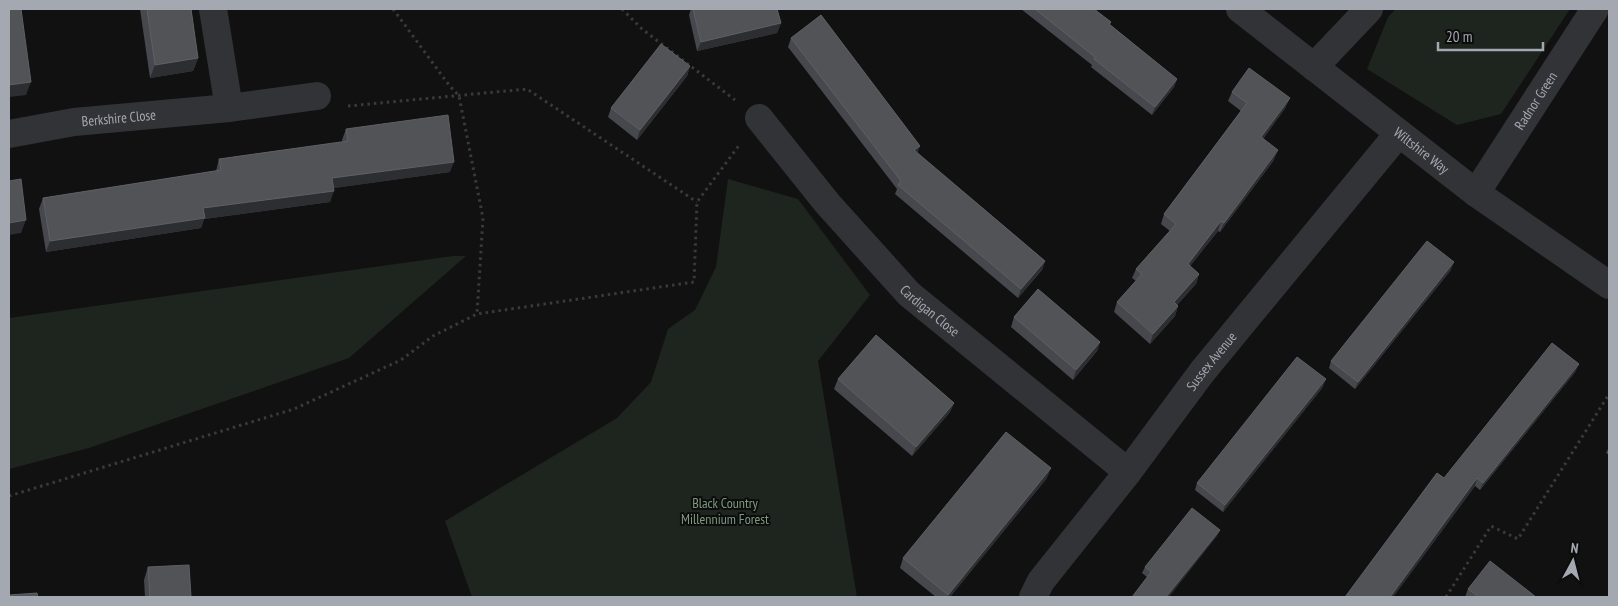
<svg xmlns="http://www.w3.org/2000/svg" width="1618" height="606" viewBox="0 0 1618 606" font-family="'PT Sans Narrow',sans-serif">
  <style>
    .green { fill: #1e241e }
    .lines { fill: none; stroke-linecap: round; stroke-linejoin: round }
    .path { stroke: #393a3e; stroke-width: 3; stroke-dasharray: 2.5 4; stroke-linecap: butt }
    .minor { stroke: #323337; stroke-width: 28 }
    .wall { fill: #47484d }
    .shaded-wall { fill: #2d2e31 }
    .building { fill: #515357; stroke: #5e6065 }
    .labels { text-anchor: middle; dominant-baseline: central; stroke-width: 4; stroke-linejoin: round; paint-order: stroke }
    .street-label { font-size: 14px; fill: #a4a8b1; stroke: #0c0c0d }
    .park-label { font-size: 14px; fill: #7d9a7f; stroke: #0c0c0d }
  </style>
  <rect width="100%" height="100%" fill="#111112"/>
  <g class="green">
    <path d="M 1396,9 L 1570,9 L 1501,114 L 1457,125 L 1367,69 L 1388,17 Z"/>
    <path d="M 728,179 L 798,199 L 870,295 L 818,361 L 857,597 L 472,597 L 445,521 L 617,418 L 651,382 L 668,329 L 695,310 L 716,267 Z"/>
    <path d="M 453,256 L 466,256 L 349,358 L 89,448 L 9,469 L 9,318 Z"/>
  </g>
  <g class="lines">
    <g class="path">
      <path d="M 393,9 L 449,85 L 459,96 L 483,218 L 477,314"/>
      <path d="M 622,9 L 642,29 L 735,100"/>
      <path d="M 348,106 L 527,89 L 697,202"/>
      <path d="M 9,496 L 294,409 L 401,360 L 433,336 L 477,314 L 694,282 L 697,202 L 740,144"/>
      <path d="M 1446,597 L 1491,526 L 1518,539 L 1609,394"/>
    </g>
    <g class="minor">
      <path d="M 213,9 L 229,108"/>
      <path id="s1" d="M 1240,9 L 1476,193 L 1609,285"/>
      <path d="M 1314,67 L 1369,9"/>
      <path id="s2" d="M 759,118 L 827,203 L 909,294 L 1128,472"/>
      <path id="s3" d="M 9,134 L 74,122 L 229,108 L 317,96"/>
      <path id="s4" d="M 1476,193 L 1595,9"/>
      <path id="s5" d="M 1033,597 L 1041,581 L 1128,472 L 1202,372 L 1399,133"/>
    </g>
  </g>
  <g class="wall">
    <path d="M 140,9 L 191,9 L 198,58 L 193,71 L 150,78 Z"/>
    <path d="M 691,9 L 777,9 L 781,23 L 777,33 L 697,51 L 689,15 Z"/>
    <path d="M 1021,9 L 1094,9 L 1111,22 L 1110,25 L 1177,79 L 1174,87 L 1152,115 L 1091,67 L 1092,65 Z"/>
    <path d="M 791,38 L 920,146 L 917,153 L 1045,261 L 1042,270 L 1018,298 L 895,194 L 897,189 L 788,47 Z"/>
    <path d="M 690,66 L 687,76 L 637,140 L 608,117 L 611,108 Z"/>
    <path d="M 1232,92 L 1286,107 L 1263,139 L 1274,160 L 1220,232 L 1218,231 L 1190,266 L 1199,274 L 1196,284 L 1177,305 L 1178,306 L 1175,316 L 1150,344 L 1114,312 L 1117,302 L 1136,281 L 1132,278 L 1136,269 L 1170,231 L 1161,224 L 1164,214 L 1241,111 L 1228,101 Z"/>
    <path d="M 346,129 L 450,172 L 333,188 L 330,202 L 204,219 L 201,228 L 46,252 L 39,209 L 43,198 L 216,171 L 219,159 L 343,142 L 342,140 Z"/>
    <path d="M 1451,270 L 1355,389 L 1329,368 L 1331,361 Z"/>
    <path d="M 1014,317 L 1100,342 L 1097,351 L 1073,380 L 1011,327 Z"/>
    <path d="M 1576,371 L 1480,490 L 1475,486 L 1393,597 L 1345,597 L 1444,478 Z"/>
    <path d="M 838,379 L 954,403 L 950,412 L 912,456 L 834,389 Z"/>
    <path d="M 1323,387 L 1223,512 L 1195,490 L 1197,483 Z"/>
    <path d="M 1609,447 L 1609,455 L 1606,453 Z"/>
    <path d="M 1047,478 L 950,597 L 936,597 L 900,568 L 903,558 Z"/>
    <path d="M 1217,536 L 1147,577 L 1142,573 L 1145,567 Z"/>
    <path d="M 148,567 L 191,597 L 145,597 L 144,580 Z"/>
    <path d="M 1468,589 L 1536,597 L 1465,597 Z"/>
  </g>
  <g class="shaded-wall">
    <path d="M 781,23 L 777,33 L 697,51 L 701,42 Z"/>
    <path d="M 198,58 L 193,71 L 150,78 L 155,65 Z"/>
    <path d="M 690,66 L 687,76 L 637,140 L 640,130 Z"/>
    <path d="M 1177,79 L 1174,87 L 1152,115 L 1155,107 Z"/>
    <path d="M 31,82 L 26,95 L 9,97 L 9,85 Z"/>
    <path d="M 1290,98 L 1286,107 L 1257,147 L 1261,137 Z"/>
    <path d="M 920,146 L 916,155 L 914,150 Z"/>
    <path d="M 1278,150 L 1274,160 L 1220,232 L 1224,223 Z"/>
    <path d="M 454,162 L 450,172 L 328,189 L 332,178 Z"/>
    <path d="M 334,191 L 330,202 L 204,219 L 201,228 L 46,252 L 50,241 L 203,208 Z"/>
    <path d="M 26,220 L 21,233 L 9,235 L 9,223 Z"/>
    <path d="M 1221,221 L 1218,231 L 1184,274 L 1188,264 Z"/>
    <path d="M 1045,261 L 1042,270 L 1018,298 L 1021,289 Z"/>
    <path d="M 1454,262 L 1451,270 L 1355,389 L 1358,382 Z"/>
    <path d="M 1199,274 L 1196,284 L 1170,312 L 1174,302 Z"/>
    <path d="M 1178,306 L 1175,316 L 1150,344 L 1153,334 Z"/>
    <path d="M 1100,342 L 1097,351 L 1073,380 L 1076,370 Z"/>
    <path d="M 1579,364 L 1576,371 L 1480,490 L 1483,483 Z"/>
    <path d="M 1326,379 L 1323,387 L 1223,512 L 1225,505 Z"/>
    <path d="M 954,403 L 950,412 L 912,456 L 916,447 Z"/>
    <path d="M 1051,468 L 1047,478 L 950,597 L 947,597 L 948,595 Z"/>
    <path d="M 1477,478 L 1475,486 L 1411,573 L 1393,597 L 1390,597 Z"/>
    <path d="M 1220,530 L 1217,536 L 1169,597 L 1166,597 Z"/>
  </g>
  <g class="building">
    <path d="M 9,9 L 21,9 L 31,82 L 9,85 Z"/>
    <path d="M 147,9 L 191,9 L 198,58 L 155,65 Z"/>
    <path d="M 693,9 L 777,9 L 781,23 L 701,42 Z"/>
    <path d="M 1035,9 L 1094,9 L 1111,22 L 1109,24 L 1177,79 L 1155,107 L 1094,59 L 1095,57 Z"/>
    <path d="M 821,15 L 920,146 L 914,150 L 1045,261 L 1021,289 L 898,185 L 901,181 L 791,38 Z"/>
    <path d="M 661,44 L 690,66 L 640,130 L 611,108 Z"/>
    <path d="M 1249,68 L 1290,98 L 1261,137 L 1278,150 L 1224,223 L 1221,221 L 1188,264 L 1199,274 L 1174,302 L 1178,306 L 1153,334 L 1117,302 L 1142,274 L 1136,269 L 1176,224 L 1164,214 L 1247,103 L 1232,92 Z"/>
    <path d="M 448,115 L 454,162 L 332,178 L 334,191 L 203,208 L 205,218 L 50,241 L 43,198 L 221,170 L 219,159 L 348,141 L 346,129 Z"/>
    <path d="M 21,179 L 26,220 L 9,223 L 9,181 Z"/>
    <path d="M 1427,241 L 1454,262 L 1358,382 L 1331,361 Z"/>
    <path d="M 1038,289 L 1100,342 L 1076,370 L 1014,317 Z"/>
    <path d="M 876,335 L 954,403 L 916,447 L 838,379 Z"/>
    <path d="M 1552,343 L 1579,364 L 1483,483 L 1477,478 L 1390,597 L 1345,597 L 1437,473 L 1444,478 Z"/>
    <path d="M 1297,357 L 1326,379 L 1225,505 L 1197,483 Z"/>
    <path d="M 1006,432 L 1051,468 L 948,595 L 903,558 Z"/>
    <path d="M 1192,508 L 1220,530 L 1166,597 L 1132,597 L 1151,572 L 1145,567 Z"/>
    <path d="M 1490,561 L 1536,597 L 1479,597 L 1468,589 Z"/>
    <path d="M 189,565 L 191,597 L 150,597 L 148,567 Z"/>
    <path d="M 37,593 L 38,597 L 9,597 L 9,595 Z"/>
  </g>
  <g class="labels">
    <g class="street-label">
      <text stroke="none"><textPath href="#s4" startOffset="110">Radnor Green</textPath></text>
      <text stroke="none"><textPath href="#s3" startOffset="111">Berkshire Close</textPath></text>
      <text stroke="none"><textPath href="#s1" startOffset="230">Wiltshire Way</textPath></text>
      <text stroke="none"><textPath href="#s2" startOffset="258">Cardigan Close</textPath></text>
      <text stroke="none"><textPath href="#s5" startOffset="296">Sussex Avenue</textPath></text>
    </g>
    <g class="park-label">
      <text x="725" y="503">Black Country<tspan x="725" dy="16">Millennium Forest</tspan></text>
    </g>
  </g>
  <rect width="1618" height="606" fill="none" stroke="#a4a8b1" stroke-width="20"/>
  <g transform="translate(1573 561) rotate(7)" stroke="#0c0c0d" stroke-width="4" paint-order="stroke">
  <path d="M0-4L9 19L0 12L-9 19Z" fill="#a4a8b1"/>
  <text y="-8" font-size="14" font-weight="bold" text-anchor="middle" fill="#a4a8b1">N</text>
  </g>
  <path d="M1438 42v8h105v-8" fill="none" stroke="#a4a8b1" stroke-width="2.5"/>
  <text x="1446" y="42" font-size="15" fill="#a4a8b1" stroke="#0c0c0d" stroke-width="4" paint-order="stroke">20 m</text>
</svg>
